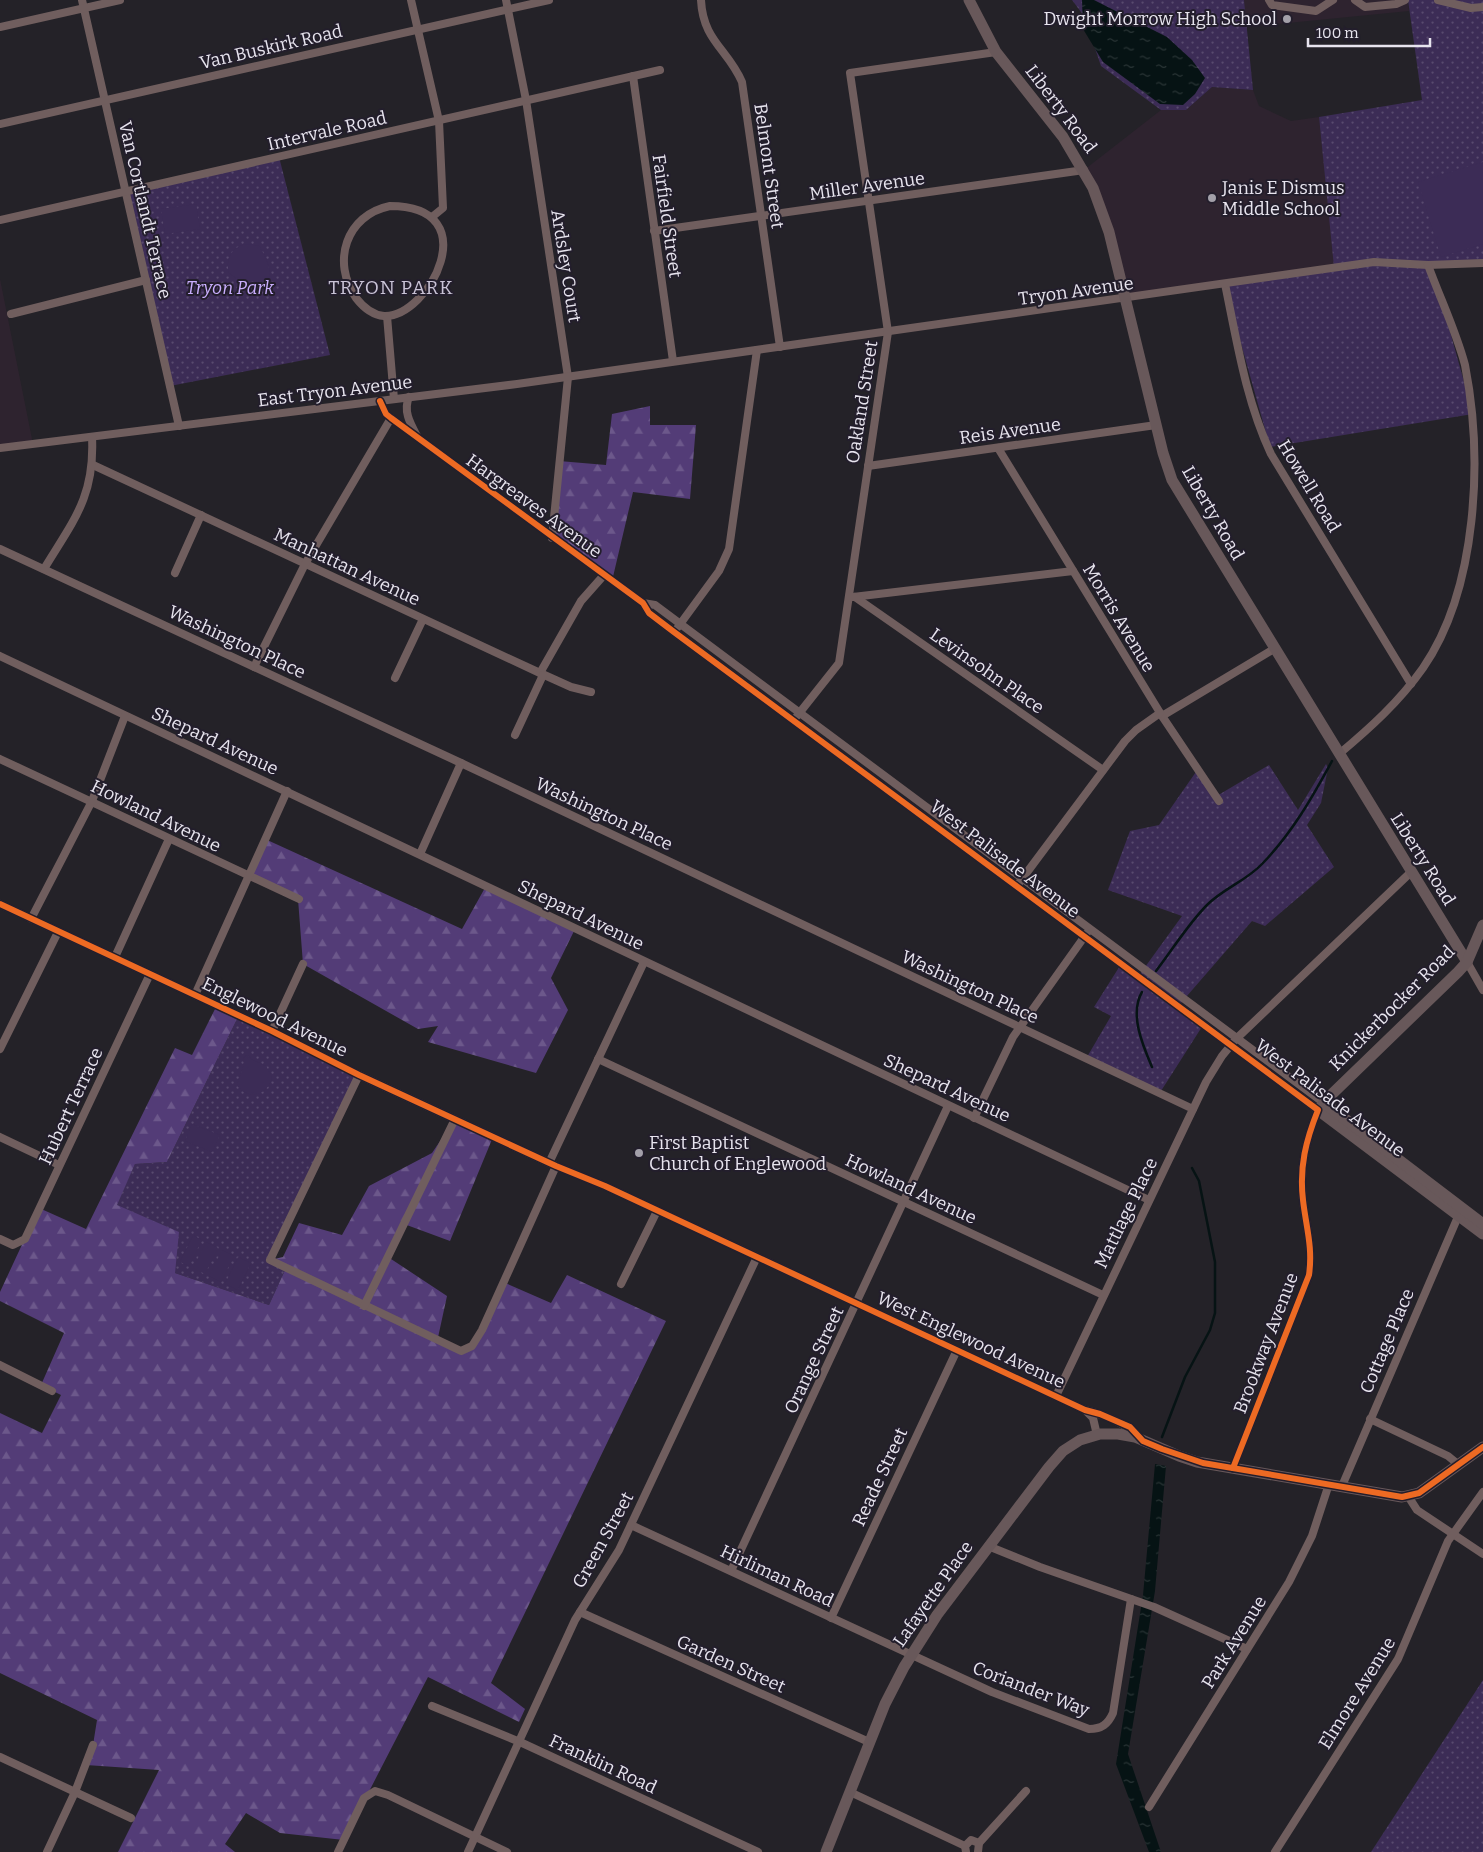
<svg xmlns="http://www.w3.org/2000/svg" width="1483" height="1852" viewBox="0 0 1483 1852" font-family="Bitter,serif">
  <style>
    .education { fill: #2e232f }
    .green { fill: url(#green-dots) }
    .forest { fill: url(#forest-firs) }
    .pitch { fill: #3c2c56 }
    .water { fill: url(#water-ripples) }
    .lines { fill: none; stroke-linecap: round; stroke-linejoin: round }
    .stream { stroke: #061314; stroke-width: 2.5 }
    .street { stroke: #705e5e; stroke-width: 8 }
    .secondary { stroke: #68585a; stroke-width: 11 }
    .cycleway-casing { stroke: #231e2c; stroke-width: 9 }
    .cycleway { stroke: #ed6a23; stroke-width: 6 }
    .poi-dot { fill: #a3a0a9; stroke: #231e2c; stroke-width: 2 }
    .labels { text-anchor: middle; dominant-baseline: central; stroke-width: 4; stroke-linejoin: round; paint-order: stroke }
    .poi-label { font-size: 18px; fill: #e7e4ee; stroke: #231e2c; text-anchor: start }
    .street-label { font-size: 18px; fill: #e7e4ee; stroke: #231e2c }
    .park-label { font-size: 18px; font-style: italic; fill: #caaffe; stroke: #231e2c }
    .neighbourhood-label { font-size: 19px; letter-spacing: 1px; fill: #c9c3d6; stroke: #231e2c }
  </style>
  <defs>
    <pattern id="green-dots" width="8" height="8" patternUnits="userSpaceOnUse" patternTransform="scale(1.25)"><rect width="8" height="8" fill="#3c2c56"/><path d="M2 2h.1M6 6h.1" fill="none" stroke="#584a6f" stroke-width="1.8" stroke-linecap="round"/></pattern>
    <pattern id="forest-firs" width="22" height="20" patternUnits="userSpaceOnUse" patternTransform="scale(1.25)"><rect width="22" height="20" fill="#533c77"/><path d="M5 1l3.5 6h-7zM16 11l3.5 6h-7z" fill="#6c588b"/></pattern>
    <pattern id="water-ripples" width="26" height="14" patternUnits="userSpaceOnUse" patternTransform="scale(1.25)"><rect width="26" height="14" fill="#061314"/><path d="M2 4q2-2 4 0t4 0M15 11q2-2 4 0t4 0" fill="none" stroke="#2a3536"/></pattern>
  </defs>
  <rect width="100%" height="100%" fill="#242228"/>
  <g class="education">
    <path d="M 1244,0 L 1408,0 L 1409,11 L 1246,27 Z"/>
    <path d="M 1212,87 L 1253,90 L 1259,106 L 1291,121 L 1319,117 L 1335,268 L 1126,299 L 1084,170 L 1161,110 L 1186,110 Z"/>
    <path d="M 0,279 L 33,444 L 0,448 Z"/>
  </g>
  <g class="green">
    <path d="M 1072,0 L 1244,0 L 1253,90 L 1212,87 L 1186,110 L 1161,110 L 1101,66 L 1084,16 Z"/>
    <path d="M 1408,0 L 1483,0 L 1483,265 L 1432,267 L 1473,414 L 1270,447 L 1224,283 L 1334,267 L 1319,117 L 1422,100 Z"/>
    <path d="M 279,157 L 330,355 L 170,386 L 126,193 Z"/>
    <path d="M 1326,764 L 1328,768 L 1321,803 L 1307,825 L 1334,867 L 1265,926 L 1252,921 L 1180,1004 L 1205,1022 L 1161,1091 L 1087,1057 L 1111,1016 L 1094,1007 L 1123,961 L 1140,974 L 1182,916 L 1108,890 L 1130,831 L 1159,825 L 1198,769 L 1215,797 L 1269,765 L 1298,810 Z"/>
    <path d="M 239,1015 L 359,1075 L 270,1260 L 286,1268 L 269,1305 L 175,1273 L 116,1205 L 135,1164 L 167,1162 Z"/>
    <path d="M 1483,1680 L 1483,1852 L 1371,1852 Z"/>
  </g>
  <g class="forest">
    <path d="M 650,406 L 650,425 L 696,425 L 690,499 L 633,492 L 612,581 L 552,538 L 559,461 L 606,465 L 612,414 Z"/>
    <path d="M 265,839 L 462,929 L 486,886 L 575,929 L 551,978 L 568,1010 L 536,1073 L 428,1042 L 438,1026 L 418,1029 L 303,964 L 298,899 L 248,877 Z"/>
    <path d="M 217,1005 L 239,1015 L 167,1162 L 135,1164 L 117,1205 L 179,1232 L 175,1273 L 269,1305 L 286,1268 L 270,1260 L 283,1257 L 299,1223 L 342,1235 L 369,1186 L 432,1153 L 455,1119 L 493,1137 L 450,1241 L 404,1224 L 388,1257 L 447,1296 L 437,1342 L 455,1350 L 472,1346 L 503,1282 L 551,1303 L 567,1275 L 666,1321 L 491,1683 L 525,1709 L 519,1722 L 428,1677 L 344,1840 L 280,1833 L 246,1813 L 225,1844 L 235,1852 L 118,1852 L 159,1770 L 86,1765 L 93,1745 L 97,1720 L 0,1673 L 0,1413 L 42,1433 L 61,1395 L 41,1385 L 64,1333 L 0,1301 L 0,1292 L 39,1208 L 86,1229 L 175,1048 L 192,1055 Z"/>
  </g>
  <g class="pitch">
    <path d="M 1483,162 L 1483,244 L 1441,257 L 1418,182 Z"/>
    <path d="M 196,204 L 200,229 L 165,234 L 161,209 Z"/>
    <path d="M 247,244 L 259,246 C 265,255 274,272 267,283 L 237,279 L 229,273 C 225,259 232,246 247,244 Z"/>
    <path d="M 247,1055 L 253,1060 L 266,1066 L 272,1077 C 269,1095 247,1101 237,1085 L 244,1064 L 243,1058 Z"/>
    <path d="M 192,1124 L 220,1135 L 212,1152 L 185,1141 Z"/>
    <path d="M 193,1235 L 202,1240 L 189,1266 L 180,1262 Z"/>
    <path d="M 206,1242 L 218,1248 L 205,1274 L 193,1268 Z"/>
    <path d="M 222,1250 L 234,1256 L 221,1282 L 209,1276 Z"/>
    <path d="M 238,1257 L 251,1263 L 238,1290 L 225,1284 Z"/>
  </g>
  <g class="water">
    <path d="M 1082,0 L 1094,0 L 1167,37 L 1192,60 L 1205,78 L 1195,94 L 1183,105 L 1160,104 L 1103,62 L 1083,29 Z"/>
    <path d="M 1155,1464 L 1166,1466 L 1155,1591 L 1128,1754 L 1161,1852 L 1149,1852 L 1116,1764 L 1143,1595 Z"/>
  </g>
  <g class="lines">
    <g class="stream">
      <path d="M 1156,971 C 1173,949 1188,924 1207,905 C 1224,888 1246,881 1262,864 C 1292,833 1312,798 1332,761"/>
      <path d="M 1142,992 C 1129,1014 1143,1046 1152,1067"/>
      <path d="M 1162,1437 L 1185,1377 L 1210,1330 L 1215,1313 L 1215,1262 L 1199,1181 L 1192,1168"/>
    </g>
    <g class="street">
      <path d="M 82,0 L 179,426"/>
      <path d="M 411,0 L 439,121 L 443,208 L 432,217"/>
      <path d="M 506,0 L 526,100 L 568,377 L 552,538"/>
      <path d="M 701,0 C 703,41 728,49 742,82 L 780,347"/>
      <path d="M 1269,0 L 1272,5 L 1316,11 L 1333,0"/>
      <path d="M 1355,0 L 1365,7 L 1396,4 L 1405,0"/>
      <path d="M 1438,0 L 1471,8 L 1483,7"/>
      <path d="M 0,27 L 120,0"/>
      <path d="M 633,76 L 673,361"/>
      <path d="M 0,124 L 549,0"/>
      <path d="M 390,206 C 488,206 429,318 384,316 C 372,315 363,307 356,298 C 331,262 346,215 390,206 Z"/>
      <path d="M 0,220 L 660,70"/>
      <path d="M 654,231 L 1084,170"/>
      <path d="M 1225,284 C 1237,342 1246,401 1271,454 L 1411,684"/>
      <path d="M 11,314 L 146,280"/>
      <path d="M 387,316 L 394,399"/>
      <path d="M 409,397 C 403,411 410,423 417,436"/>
      <path d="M 380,401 L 386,414 L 391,418 L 643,603 L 649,613 L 674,632 L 1318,1110 C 1306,1140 1299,1167 1303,1200 C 1306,1227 1313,1247 1309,1275 L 1233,1468"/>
      <path d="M 0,448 L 517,384 L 1374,262 L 1428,265 L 1483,263"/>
      <path d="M 998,448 L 1162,716 L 1219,801"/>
      <path d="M 93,465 L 540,673 L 571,687 L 591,692"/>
      <path d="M 868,466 L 1156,425"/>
      <path d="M 0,549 L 461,763 L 1193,1109"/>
      <path d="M 44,569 C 73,521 95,497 92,437"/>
      <path d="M 175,573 L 201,515"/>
      <path d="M 853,597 L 1073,571"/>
      <path d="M 855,597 L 1103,770"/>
      <path d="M 643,603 L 655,605 L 1324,1103"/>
      <path d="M 678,627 L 719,571 L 729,549 L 757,350"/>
      <path d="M 0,656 L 1149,1200"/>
      <path d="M 254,667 L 305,564 L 391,418"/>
      <path d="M 540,673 L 581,601 L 604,575"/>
      <path d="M 395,678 L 423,619"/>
      <path d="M 797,716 L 839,663 L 888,332 L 850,73 L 996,52"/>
      <path d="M 1162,716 L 1274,649"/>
      <path d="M 515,735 L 543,675"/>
      <path d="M 1339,754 C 1370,728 1399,702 1423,668 C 1478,588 1483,457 1465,365 C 1456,331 1440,298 1428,265"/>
      <path d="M 0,759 L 299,899"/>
      <path d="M 420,854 L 461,763"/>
      <path d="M 1019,883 L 1125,741 L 1136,730 L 1160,713"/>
      <path d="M 0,904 L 272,1031 L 359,1075 L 556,1166 L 605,1186 L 1085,1410 C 1106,1415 1125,1423 1140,1438"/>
      <path d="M 31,919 L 92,801 L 125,716"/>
      <path d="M 115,957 L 169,839"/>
      <path d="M 1467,962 L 1483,990"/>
      <path d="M 195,995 L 287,791"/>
      <path d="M 272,1031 L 303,964"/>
      <path d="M 0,1049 L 58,932"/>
      <path d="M 598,1059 L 1103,1295"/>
      <path d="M 359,1075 L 270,1260 L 461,1351 L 472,1346 L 482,1330 L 556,1166"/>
      <path d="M 974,1118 L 1013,1037 L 1087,933"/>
      <path d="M 0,1137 L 59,1165"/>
      <path d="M 549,1163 L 644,962"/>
      <path d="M 0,1239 L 13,1245 L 25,1239 L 150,974"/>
      <path d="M 621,1284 L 657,1211"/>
      <path d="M 364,1306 L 455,1119"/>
      <path d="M 0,1365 L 52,1391"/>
      <path d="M 1056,1396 L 1206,1082 L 1222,1056 L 1236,1039 L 1410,873"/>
      <path d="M 1085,1410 L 1093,1418 L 1097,1435"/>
      <path d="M 1370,1419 L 1448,1456 L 1459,1465"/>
      <path d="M 1342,1486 L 1460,1212"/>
      <path d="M 1408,1496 L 1417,1510 L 1483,1554"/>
      <path d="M 631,1525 L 992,1692 L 1089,1729 C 1102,1729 1108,1724 1113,1713 L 1131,1599"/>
      <path d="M 988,1546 L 1040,1567 L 1154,1607 L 1247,1649"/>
      <path d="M 731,1571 L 948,1106"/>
      <path d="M 580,1612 L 869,1742"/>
      <path d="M 831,1618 L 957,1350"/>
      <path d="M 432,1706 L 520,1742 L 758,1852"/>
      <path d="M 0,1757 L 131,1818"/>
      <path d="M 850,1792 L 965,1846"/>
      <path d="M 1149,1807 L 1289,1582 L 1312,1536 L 1329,1484"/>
      <path d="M 979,1843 L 1026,1791"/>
      <path d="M 47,1852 L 75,1792 L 93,1745"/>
      <path d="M 338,1852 L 364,1798 L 375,1791 L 388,1795 L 507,1852"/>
      <path d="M 468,1852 L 575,1620 L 619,1550 L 757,1257"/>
      <path d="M 966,1852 L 965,1846 L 971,1840 L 979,1843 L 978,1852"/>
      <path d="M 1275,1852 L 1398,1659 L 1448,1541 L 1483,1492"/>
    </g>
    <g class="secondary">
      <path d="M 969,0 L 996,52 L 1063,137 L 1093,188 L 1109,232 L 1163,453 L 1172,480 L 1467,962"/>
      <path d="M 1483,925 L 1467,962 L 1458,972 L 1331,1095 L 1318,1110 L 1483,1234"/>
      <path d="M 1324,1103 L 1483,1224"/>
      <path d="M 826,1852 L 885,1704 L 904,1667 L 937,1615 L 1049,1467 L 1063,1451 L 1080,1440 L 1100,1434 L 1118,1434 L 1135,1437 L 1179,1456 L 1197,1462 L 1402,1497 L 1419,1493 L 1483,1447"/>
    </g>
    <defs>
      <g id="cycleway">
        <path d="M 380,401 L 386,414 L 391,418 L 643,603 L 649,613 L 674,632 L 1318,1110 C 1306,1140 1299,1167 1303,1200 C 1306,1227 1313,1247 1309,1275 L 1233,1468"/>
        <path d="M 0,904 L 272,1031 L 359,1075 L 556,1166 L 605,1186 L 1085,1410 L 1100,1414 L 1130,1427 L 1143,1441 L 1162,1449 L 1203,1463 L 1402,1497 L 1419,1493 L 1483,1447"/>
      </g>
    </defs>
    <use href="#cycleway" class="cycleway-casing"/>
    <use href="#cycleway" class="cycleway"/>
  </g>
  <g class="poi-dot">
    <circle cx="1287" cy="19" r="5"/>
    <circle cx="1212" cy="198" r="5"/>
    <circle cx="639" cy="1153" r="5"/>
  </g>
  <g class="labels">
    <g class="poi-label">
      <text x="1277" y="19" text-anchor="end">Dwight Morrow High School</text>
      <text x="1222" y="188">Janis E Dismus<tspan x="1222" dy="21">Middle School</tspan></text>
      <text x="649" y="1143">First Baptist<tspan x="649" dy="21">Church of Englewood</tspan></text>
    </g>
    <g class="street-label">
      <text transform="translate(271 47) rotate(-13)">Van Buskirk Road</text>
      <text transform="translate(1061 109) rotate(53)">Liberty Road</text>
      <text transform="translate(327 131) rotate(-13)">Intervale Road</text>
      <text transform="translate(769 166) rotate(82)">Belmont Street</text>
      <text transform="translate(867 186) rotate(-8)">Miller Avenue</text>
      <text transform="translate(145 210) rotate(77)">Van Cortlandt Terrace</text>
      <text transform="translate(667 216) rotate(82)">Fairfield Street</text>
      <text transform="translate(566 266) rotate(81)">Ardsley Court</text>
      <text transform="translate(1076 291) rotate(-8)">Tryon Avenue</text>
      <text transform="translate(335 391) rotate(-7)">East Tryon Avenue</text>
      <text transform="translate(862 402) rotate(-81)">Oakland Street</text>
      <text transform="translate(1010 431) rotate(-8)">Reis Avenue</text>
      <text transform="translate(1309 486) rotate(59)">Howell Road</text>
      <text transform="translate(534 506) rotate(36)">Hargreaves Avenue</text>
      <text transform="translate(1213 513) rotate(60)">Liberty Road</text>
      <text transform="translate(347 567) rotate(25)">Manhattan Avenue</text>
      <text transform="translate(1119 618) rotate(59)">Morris Avenue</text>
      <text transform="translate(237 642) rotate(25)">Washington Place</text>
      <text transform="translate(987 671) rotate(35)">Levinsohn Place</text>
      <text transform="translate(215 741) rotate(25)">Shepard Avenue</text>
      <text transform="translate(604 814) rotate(25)">Washington Place</text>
      <text transform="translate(156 816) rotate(26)">Howland Avenue</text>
      <text transform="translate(1005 859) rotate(37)">West Palisade Avenue</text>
      <text transform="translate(1423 859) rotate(58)">Liberty Road</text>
      <text transform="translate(581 915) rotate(26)">Shepard Avenue</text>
      <text transform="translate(970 987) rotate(25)">Washington Place</text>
      <text transform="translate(1392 1008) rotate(-45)">Knickerbocker Road</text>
      <text transform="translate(275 1017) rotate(26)">Englewood Avenue</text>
      <text transform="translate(947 1088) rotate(25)">Shepard Avenue</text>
      <text transform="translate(1330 1098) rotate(37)">West Palisade Avenue</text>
      <text transform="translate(71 1106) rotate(-65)">Hubert Terrace</text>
      <text transform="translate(911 1189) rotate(25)">Howland Avenue</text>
      <text transform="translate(1126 1213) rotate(-64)">Mattlage Place</text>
      <text transform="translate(971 1340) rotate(25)">West Englewood Avenue</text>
      <text transform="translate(1387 1341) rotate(-67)">Cottage Place</text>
      <text transform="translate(1266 1343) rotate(-69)">Brookway Avenue</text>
      <text transform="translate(814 1360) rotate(-65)">Orange Street</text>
      <text transform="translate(880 1477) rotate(-65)">Reade Street</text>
      <text transform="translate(603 1540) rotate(-61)">Green Street</text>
      <text transform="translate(777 1576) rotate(25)">Hirliman Road</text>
      <text transform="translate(933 1594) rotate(-55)">Lafayette Place</text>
      <text transform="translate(1234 1642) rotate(-58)">Park Avenue</text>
      <text transform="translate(731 1664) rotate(24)">Garden Street</text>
      <text transform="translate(1031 1689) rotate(21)">Coriander Way</text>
      <text transform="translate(1357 1693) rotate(-58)">Elmore Avenue</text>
      <text transform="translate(603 1764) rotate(25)">Franklin Road</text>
    </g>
    <g class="park-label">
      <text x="230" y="288">Tryon Park</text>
    </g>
    <g class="neighbourhood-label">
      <text x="391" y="287">TRYON PARK</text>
    </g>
  </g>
  <path d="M1308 38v8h122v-8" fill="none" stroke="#e7e4ee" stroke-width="2.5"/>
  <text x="1316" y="38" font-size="15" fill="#e7e4ee" stroke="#231e2c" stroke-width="4" paint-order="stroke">100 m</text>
</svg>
